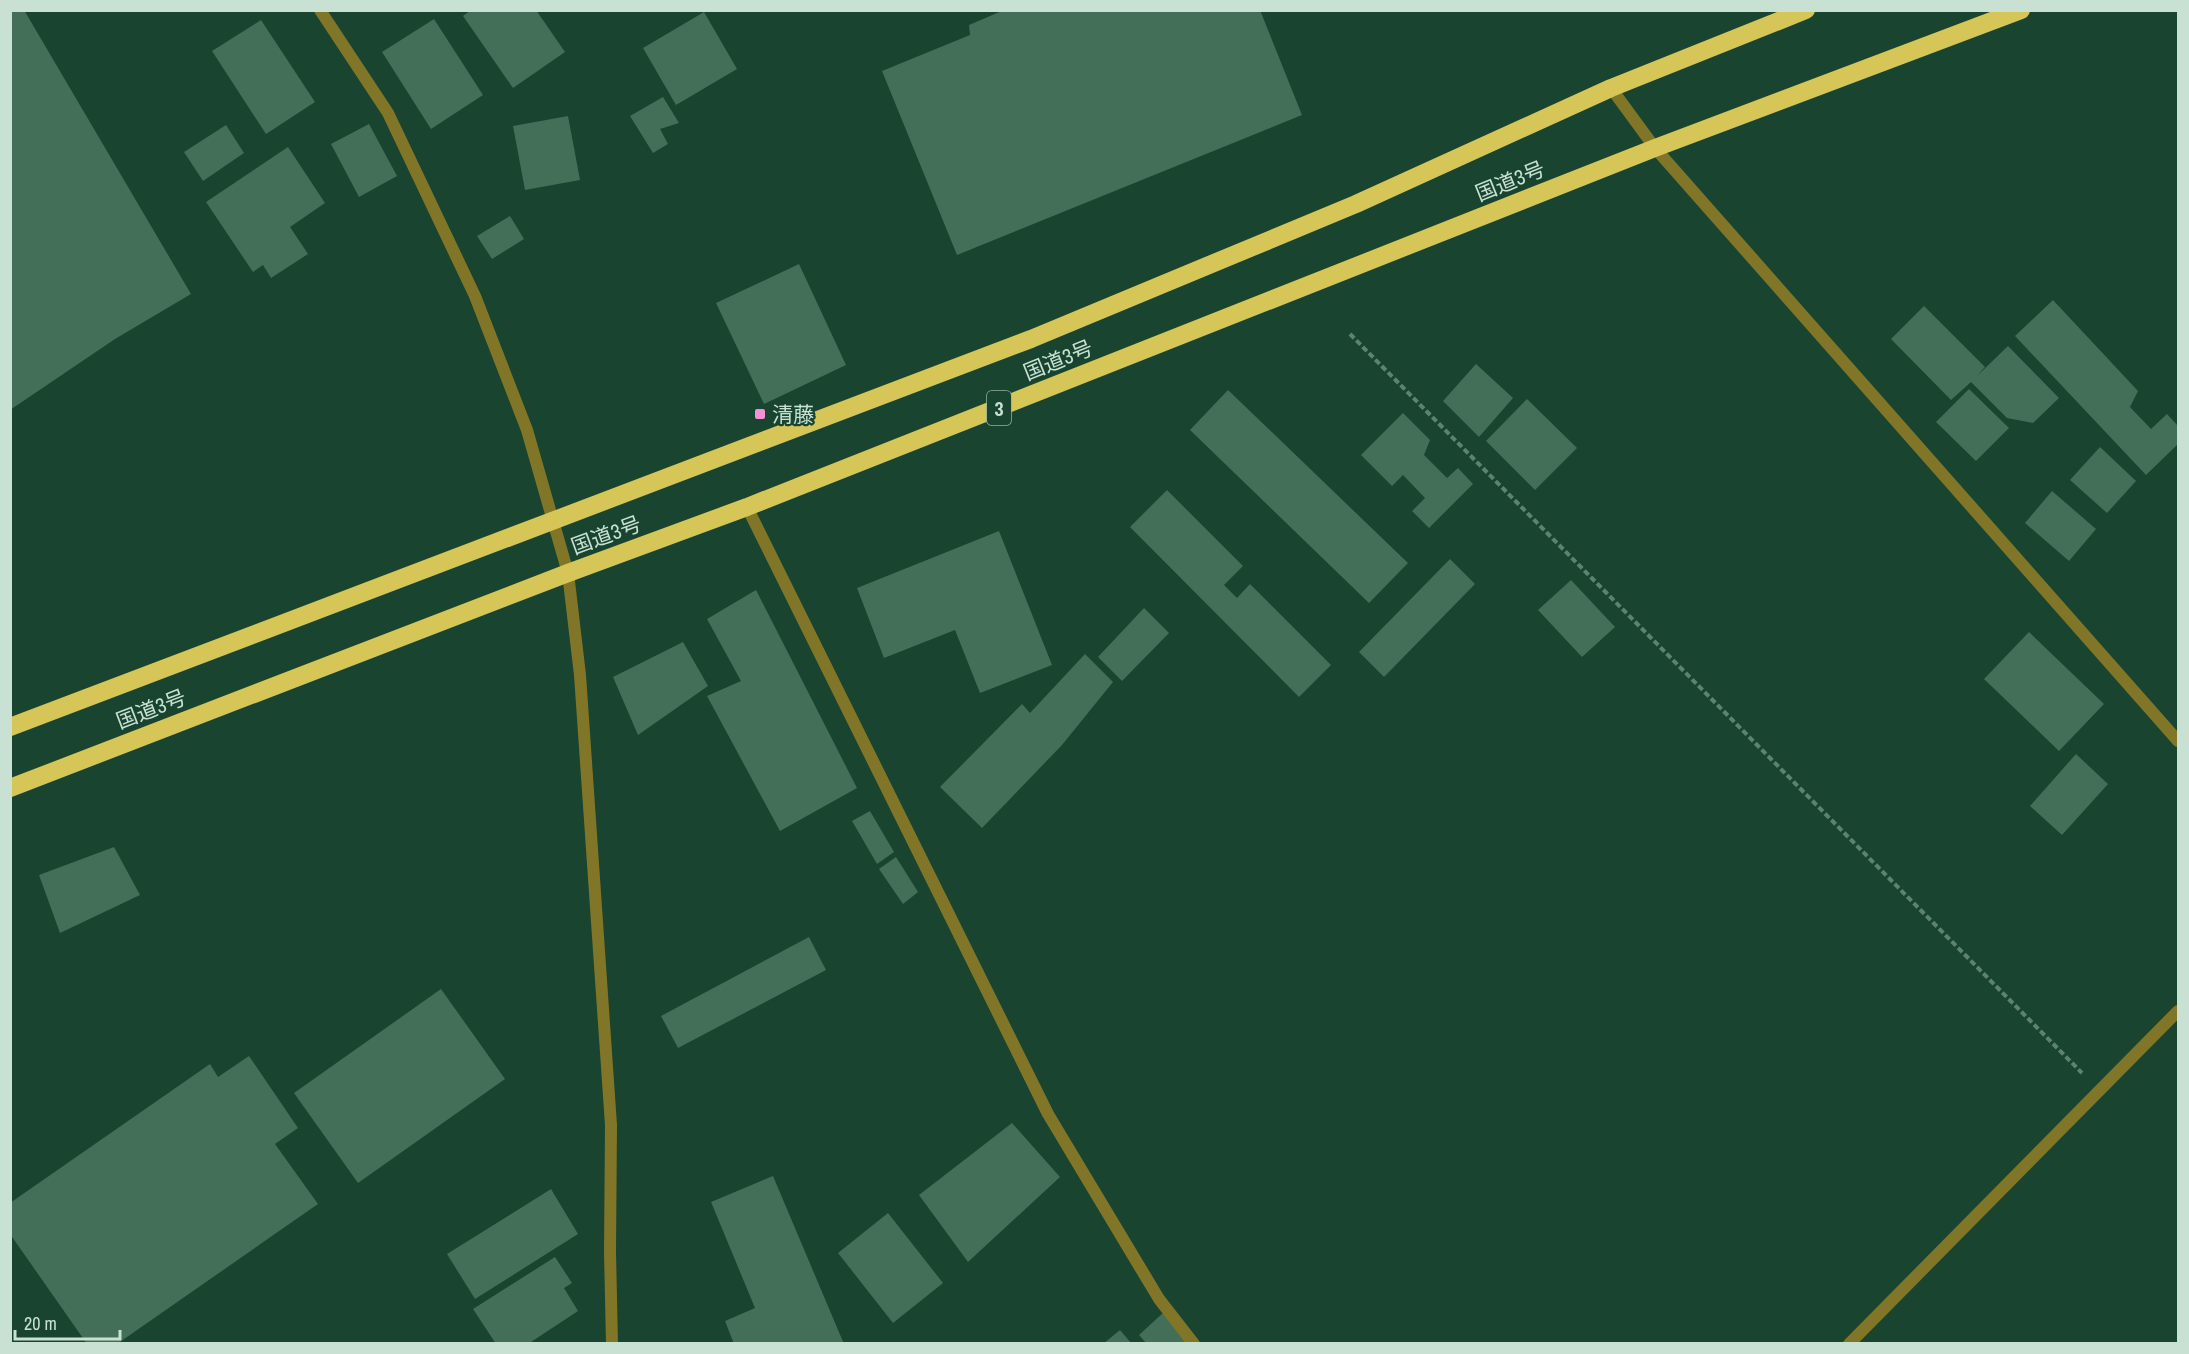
<svg xmlns="http://www.w3.org/2000/svg" width="2189" height="1354" viewBox="0 0 2189 1354" font-family="'Archivo Narrow','Noto Sans JP',sans-serif">
  <style>
    .building { fill: #436f58 }
    .lines { fill: none; stroke-linecap: round; stroke-linejoin: round }
    .path { stroke: #5e8271; stroke-width: 4; stroke-dasharray: 6 3; stroke-linecap: butt }
    .street { stroke: #817627; stroke-width: 12 }
    .highway { stroke: #d6c557; stroke-width: 18 }
    .poi-dot { fill: #f491d3; stroke: #184430; stroke-width: 2 }
    .labels { text-anchor: middle; dominant-baseline: central; stroke-width: 4.5; stroke-linejoin: round; paint-order: stroke }
    .shield { fill: #184430; stroke: #94b2a2; stroke-width: 1.5 }
    .shield-label { font-size: 20px; font-weight: bold; fill: #c9e1d3 }
    .street-label { font-size: 21px; fill: #c9e1d3; stroke: #184430 }
    .poi-label { font-size: 21px; fill: #c9e1d3; stroke: #184430; text-anchor: start }
  </style>
  <rect width="100%" height="100%" fill="#184430"/>
  <g class="building">
    <path d="M 10,10 L 24,10 L 191,294 L 115,339 L 10,410 Z"/>
    <path d="M 471,10 L 536,10 L 565,52 L 513,88 L 463,16 Z"/>
    <path d="M 1004,10 L 1260,10 L 1302,115 L 957,255 L 882,71 L 970,35 L 969,25 Z"/>
    <path d="M 704,12 L 737,69 L 676,105 L 643,48 Z"/>
    <path d="M 434,19 L 483,95 L 431,129 L 382,52 Z"/>
    <path d="M 261,20 L 315,102 L 266,134 L 212,51 Z"/>
    <path d="M 663,97 L 679,123 L 660,129 L 668,144 L 653,153 L 630,116 Z"/>
    <path d="M 568,116 L 580,180 L 525,190 L 513,126 Z"/>
    <path d="M 369,124 L 397,176 L 359,197 L 331,144 Z"/>
    <path d="M 226,125 L 244,153 L 203,181 L 184,152 Z"/>
    <path d="M 288,147 L 325,203 L 290,227 L 308,254 L 271,278 L 263,265 L 253,272 L 206,202 Z"/>
    <path d="M 510,216 L 524,239 L 492,259 L 477,236 Z"/>
    <path d="M 799,264 L 846,365 L 764,404 L 716,303 Z"/>
    <path d="M 2053,300 L 2138,391 L 2130,407 L 2151,429 L 2167,414 L 2178,426 L 2178,444 L 2146,475 L 2015,336 Z"/>
    <path d="M 1924,306 L 1985,367 L 1977,376 L 2008,346 L 2059,398 L 2033,423 L 2007,418 L 1971,382 L 1951,400 L 1891,339 Z"/>
    <path d="M 1476,364 L 1513,398 L 1479,437 L 1443,401 Z"/>
    <path d="M 1969,389 L 2009,428 L 1976,461 L 1936,422 Z"/>
    <path d="M 1228,390 L 1408,563 L 1369,603 L 1190,430 Z"/>
    <path d="M 1527,399 L 1577,448 L 1535,490 L 1486,441 Z"/>
    <path d="M 1403,413 L 1430,440 L 1424,455 L 1447,478 L 1458,468 L 1473,484 L 1429,528 L 1412,511 L 1425,498 L 1403,475 L 1392,486 L 1361,455 Z"/>
    <path d="M 2100,447 L 2136,481 L 2107,513 L 2070,480 Z"/>
    <path d="M 1167,490 L 1243,566 L 1224,585 L 1237,598 L 1250,584 L 1331,665 L 1299,697 L 1130,527 Z"/>
    <path d="M 2052,491 L 2096,529 L 2069,561 L 2025,523 Z"/>
    <path d="M 999,531 L 1052,665 L 980,693 L 955,630 L 884,658 L 857,588 Z"/>
    <path d="M 1450,559 L 1475,584 L 1384,677 L 1359,652 Z"/>
    <path d="M 1571,580 L 1615,627 L 1582,657 L 1538,610 Z"/>
    <path d="M 756,590 L 857,788 L 780,831 L 707,696 L 741,681 L 707,619 Z"/>
    <path d="M 1144,608 L 1169,633 L 1122,681 L 1098,657 Z"/>
    <path d="M 2029,632 L 2104,704 L 2059,751 L 1984,679 Z"/>
    <path d="M 683,642 L 708,686 L 638,735 L 613,677 Z"/>
    <path d="M 1085,654 L 1113,682 L 1062,745 L 982,828 L 940,787 L 1022,704 L 1030,713 Z"/>
    <path d="M 2076,754 L 2108,784 L 2062,835 L 2030,806 Z"/>
    <path d="M 870,811 L 894,852 L 877,864 L 852,821 Z"/>
    <path d="M 114,847 L 140,895 L 60,933 L 39,875 Z"/>
    <path d="M 896,857 L 918,892 L 903,904 L 879,869 Z"/>
    <path d="M 809,937 L 826,970 L 678,1048 L 661,1016 Z"/>
    <path d="M 441,989 L 505,1079 L 358,1183 L 294,1093 Z"/>
    <path d="M 249,1056 L 298,1128 L 275,1144 L 318,1204 L 117,1344 L 87,1344 L 10,1234 L 10,1203 L 210,1064 L 218,1077 Z"/>
    <path d="M 1012,1123 L 1060,1177 L 968,1262 L 919,1195 Z"/>
    <path d="M 773,1176 L 844,1344 L 734,1344 L 725,1321 L 755,1308 L 711,1202 Z"/>
    <path d="M 551,1189 L 578,1234 L 475,1299 L 447,1254 Z"/>
    <path d="M 888,1213 L 943,1283 L 893,1323 L 838,1253 Z"/>
    <path d="M 555,1257 L 572,1283 L 564,1288 L 578,1311 L 528,1344 L 496,1344 L 473,1309 Z"/>
    <path d="M 1164,1312 L 1189,1344 L 1147,1344 L 1139,1335 Z"/>
    <path d="M 1120,1330 L 1132,1344 L 1103,1344 Z"/>
  </g>
  <g class="lines">
    <path class="path" d="M 1350,334 L 2082,1073"/>
    <g class="street">
      <path d="M 320,10 L 388,113 L 475,296 L 527,430 L 568,573 L 580,675 L 611,1125 L 610,1252 L 612,1344"/>
      <path d="M 1611,88 L 1655,148 L 2178,741"/>
      <path d="M 747,507 L 1048,1114 L 1159,1299 L 1194,1344"/>
      <path d="M 1849,1344 L 2178,1011"/>
    </g>
    <g class="highway">
      <path d="M 10,727 L 1031,339 L 1356,204 L 1611,88 L 1806,10"/>
      <path d="M 10,788 L 568,573 L 747,507 L 1655,148 L 2021,10"/>
    </g>
  </g>
  <rect class="poi-dot" x="754" y="408" width="12" height="12" rx="3"/>
  <g class="labels">
    <rect class="shield" x="987" y="391" width="24" height="34" rx="4.5"/>
    <g class="shield-label">
      <text x="999" y="408">3</text>
    </g>
    <g class="street-label">
      <text transform="translate(1510 181) rotate(-22)">国道3号</text>
      <text transform="translate(1058 360) rotate(-22)">国道3号</text>
      <text transform="translate(606 535) rotate(-20)">国道3号</text>
      <text transform="translate(151 709) rotate(-21)">国道3号</text>
    </g>
    <g class="poi-label">
      <text x="772" y="414">清藤</text>
    </g>
  </g>
  <rect width="2189" height="1354" fill="none" stroke="#c9e1d3" stroke-width="24"/>
  <path d="M15 1330v9h105v-9" fill="none" stroke="#c9e1d3" stroke-width="3"/>
  <text x="24" y="1330" font-size="18" fill="#c9e1d3" stroke="#184430" stroke-width="4.5" paint-order="stroke">20 m</text>
</svg>
